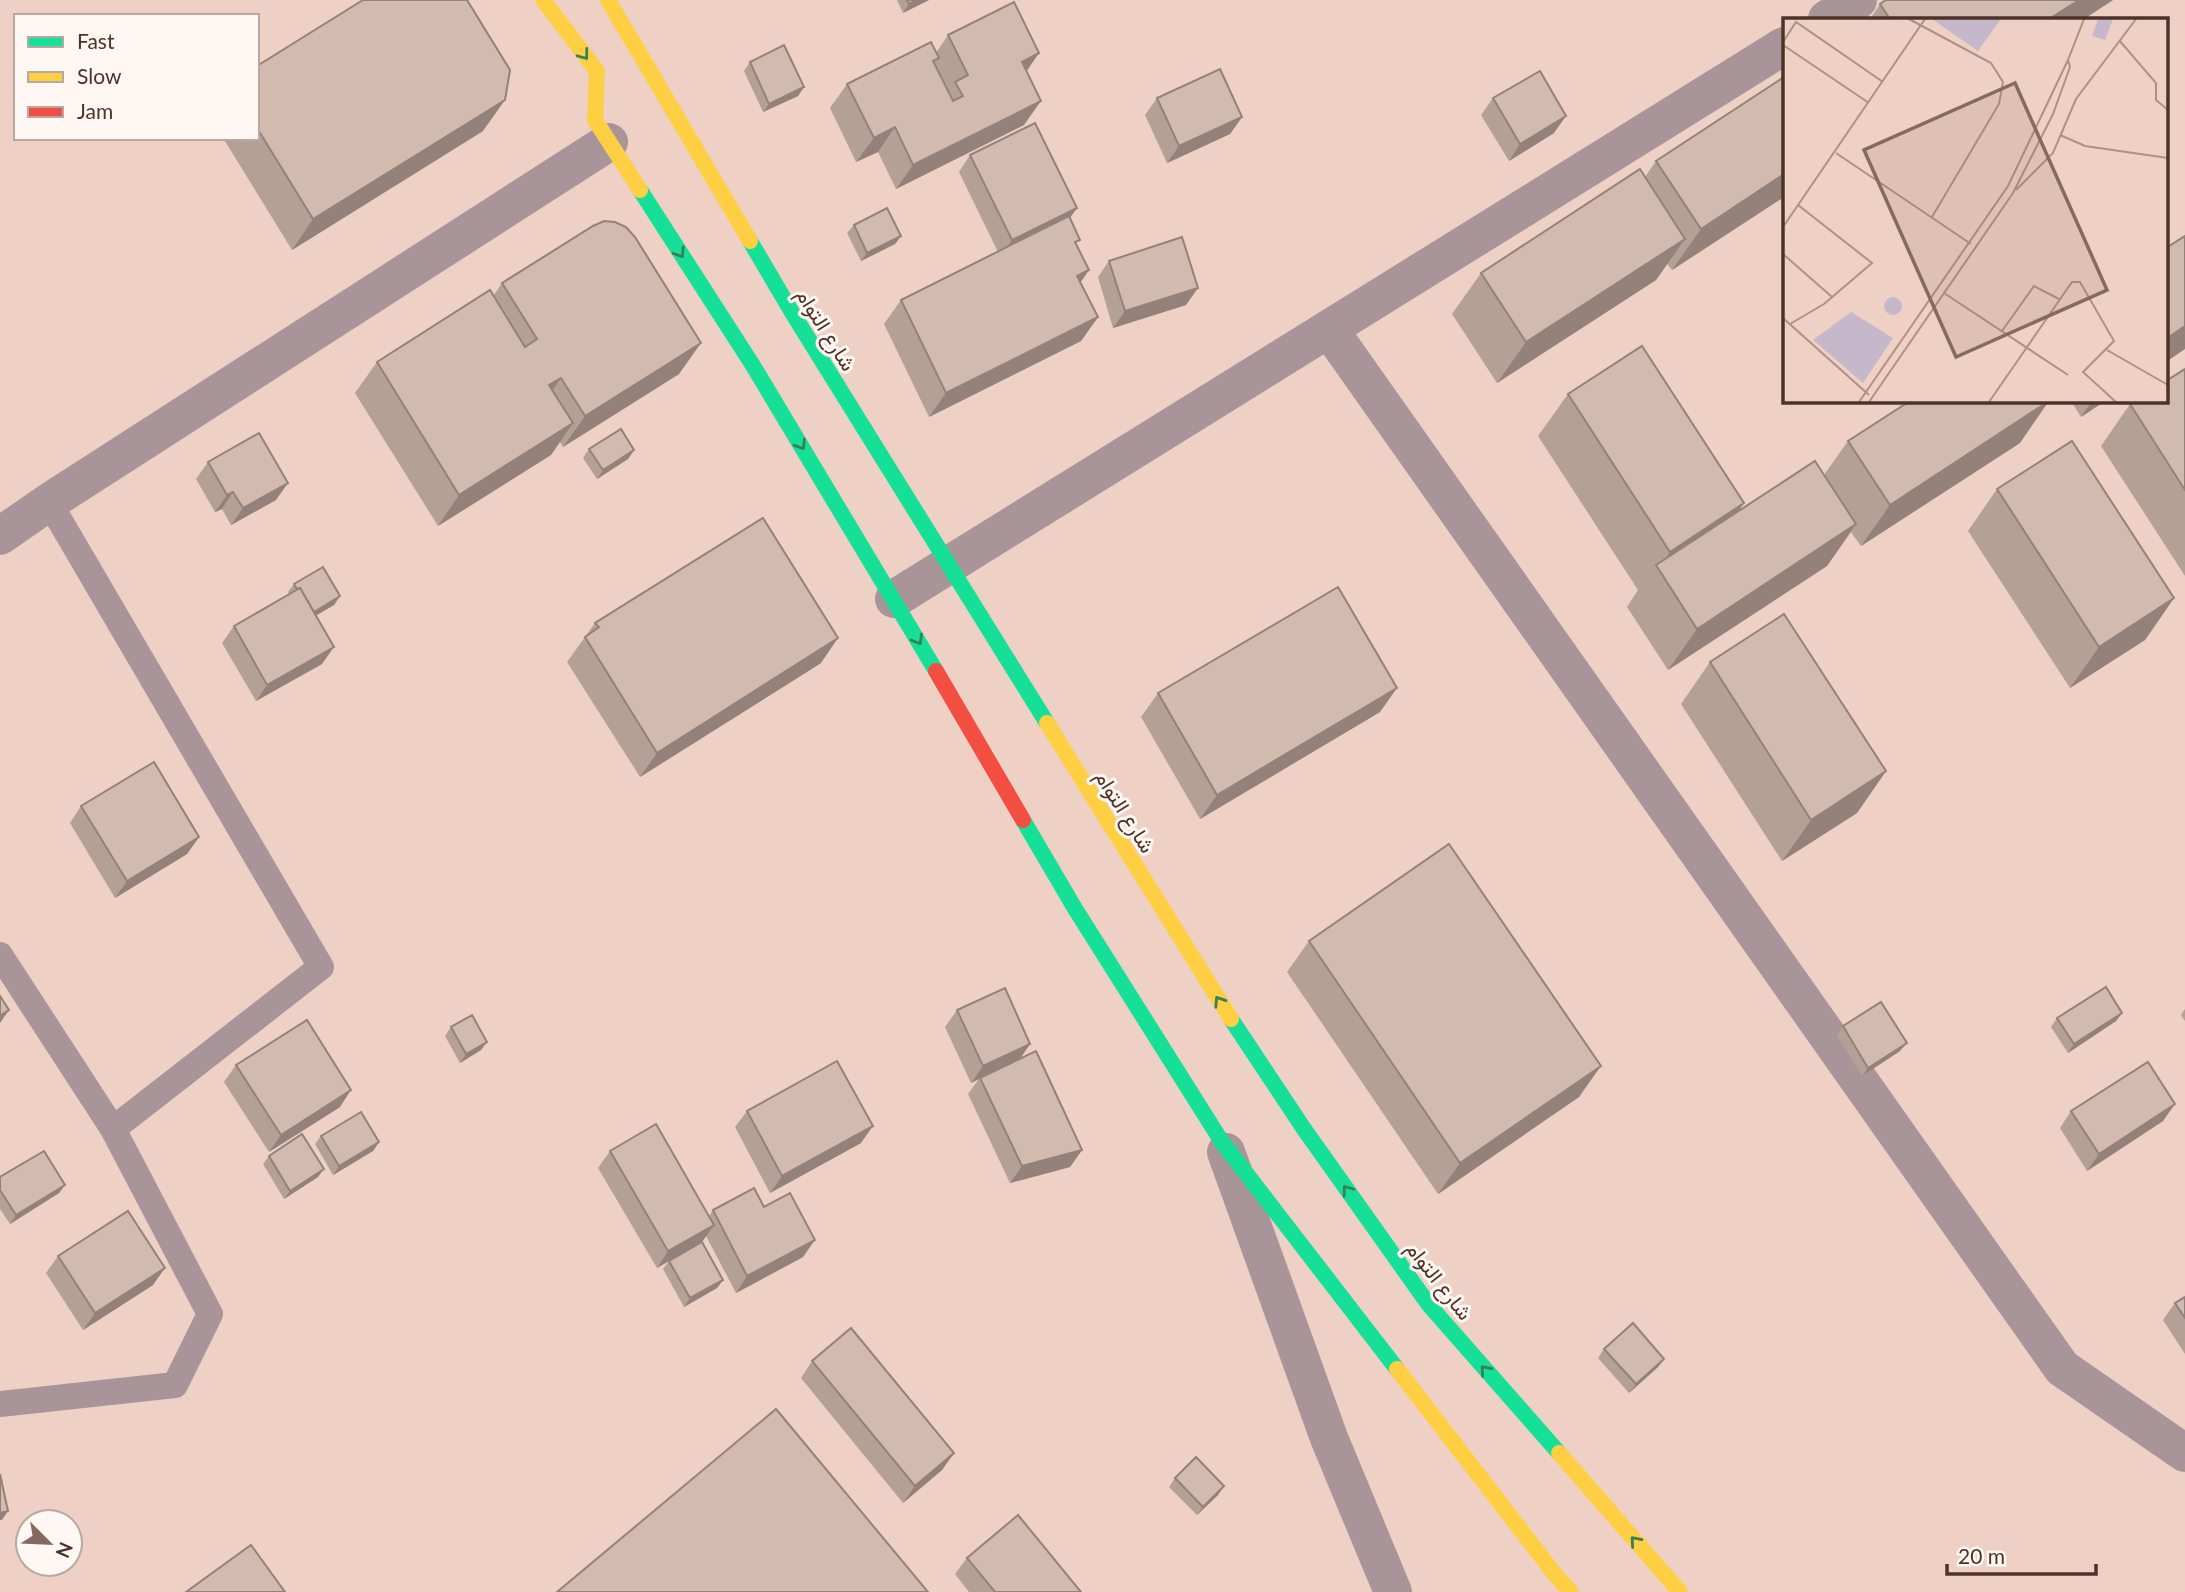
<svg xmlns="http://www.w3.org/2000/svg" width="2185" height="1592" viewBox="0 0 2185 1592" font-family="Lato,Vazirmatn,sans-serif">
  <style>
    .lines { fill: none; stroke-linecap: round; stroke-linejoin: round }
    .lane { stroke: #a99599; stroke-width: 26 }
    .street { stroke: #a99599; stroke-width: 38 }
    .fast { stroke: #16e098; stroke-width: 16 }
    .slow { stroke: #ffcf43; stroke-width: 16 }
    .jam { stroke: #f24e42; stroke-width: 16 }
    .wall { fill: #b5a096 }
    .shaded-wall { fill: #94827a }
    .building { fill: #d3baaf; stroke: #94827a; stroke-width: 2 }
    .oneway { stroke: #34815a }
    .labels { text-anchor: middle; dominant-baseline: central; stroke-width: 6; stroke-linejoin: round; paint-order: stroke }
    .street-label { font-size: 21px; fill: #4d3327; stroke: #fef7f3 }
    .inset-road { fill: none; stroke: #ae9185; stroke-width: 2 }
    .view { fill: #856a5e; fill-opacity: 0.15; stroke: #856a5e; stroke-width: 3.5 }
    .inset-edge { fill: none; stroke: #4d3327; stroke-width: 3.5 }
  </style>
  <rect width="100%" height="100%" fill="#eed0c4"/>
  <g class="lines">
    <g class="lane">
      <path d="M 49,502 L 321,967 L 113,1129"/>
      <path d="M 0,955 L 113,1129 L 210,1314 L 175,1385 L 0,1404"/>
    </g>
    <g class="street">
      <path d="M 1827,19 L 1858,0"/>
      <path d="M 1329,329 L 2062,1368 L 2185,1453"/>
      <path d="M 0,536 L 49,502 L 609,142"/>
      <path d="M 894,599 L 1784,46"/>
      <path d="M 1226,1152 L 1329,1438 L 1393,1592"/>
    </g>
    <g class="fast">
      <path d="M 640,190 L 752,364 L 936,671"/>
      <path d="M 750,241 L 793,314 L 1047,723"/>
      <path d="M 1023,820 L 1074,907 L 1222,1142 L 1397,1369"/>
      <path d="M 1231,1019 L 1304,1129 L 1429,1305 L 1559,1453"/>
    </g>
    <g class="slow">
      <path d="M 543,0 L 597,71 L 595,120 L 640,190"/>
      <path d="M 608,0 L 750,241"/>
      <path d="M 1047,723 L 1231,1019"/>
      <path d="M 1397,1369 L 1557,1577 L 1571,1592"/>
      <path d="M 1559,1453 L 1680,1592"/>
    </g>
    <path class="jam" d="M 936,671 L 1023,820"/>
  </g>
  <g class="wall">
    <path d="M 897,0 L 929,0 L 903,13 Z"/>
    <path d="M 1886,0 L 2113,0 L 2084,19 L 1870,19 L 1880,4 Z"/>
    <path d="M 948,35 L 1027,72 L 1024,125 L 896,189 L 878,152 L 856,162 L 830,108 L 847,84 L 936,53 Z"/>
    <path d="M 750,62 L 804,87 L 798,96 L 763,112 L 744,71 Z"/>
    <path d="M 257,66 L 483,131 L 292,250 L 223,138 L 257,138 Z"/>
    <path d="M 1157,98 L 1242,117 L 1230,134 L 1167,163 L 1145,115 Z"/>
    <path d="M 1493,98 L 1554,133 L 1509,161 L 1481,115 Z"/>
    <path d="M 970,155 L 1077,208 L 1070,218 L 1076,245 L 1081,282 L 1098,317 L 1081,341 L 929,417 L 884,324 L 901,300 L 998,252 L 959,172 Z"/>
    <path d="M 1656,161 L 1784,197 L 1672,270 L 1667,264 L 1656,280 L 1497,383 L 1452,314 L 1481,273 L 1645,177 Z"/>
    <path d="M 854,225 L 901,236 L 895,244 L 861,261 L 847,233 Z"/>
    <path d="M 1109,261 L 1186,305 L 1113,328 L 1098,277 Z"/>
    <path d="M 502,283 L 679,374 L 563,447 L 560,442 L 551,455 L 438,526 L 355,393 L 377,362 L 494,295 Z"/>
    <path d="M 2185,369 L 2185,576 L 2101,446 L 2130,404 Z"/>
    <path d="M 1568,394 L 1744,503 L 1738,511 L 1824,475 L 1848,441 L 2020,443 L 1861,546 L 1851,532 L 1827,566 L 1668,670 L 1627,607 L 1638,590 L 1538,436 Z"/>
    <path d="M 2071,401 L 2105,401 L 2081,417 Z"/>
    <path d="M 589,449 L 634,450 L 628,459 L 597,479 L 583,458 Z"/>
    <path d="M 208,462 L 276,500 L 231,525 L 222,509 L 215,512 L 196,479 Z"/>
    <path d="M 1997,489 L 2174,598 L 2145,640 L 2070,688 L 1968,531 Z"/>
    <path d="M 294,584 L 340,596 L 334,605 L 316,615 L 322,664 L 256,701 L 222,643 L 234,626 L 289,594 L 288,592 Z"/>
    <path d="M 595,623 L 821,663 L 640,777 L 567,662 Z"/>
    <path d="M 1710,662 L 1886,771 L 1857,813 L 1782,861 L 1681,704 Z"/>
    <path d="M 1158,693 L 1380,712 L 1200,819 L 1141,717 Z"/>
    <path d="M 81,806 L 199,837 L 187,854 L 115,898 L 70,823 Z"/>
    <path d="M 1309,941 L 1579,1097 L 1438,1194 L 1287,972 Z"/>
    <path d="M 2185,1009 L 2185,1021 L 2181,1015 Z"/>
    <path d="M 957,1010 L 1030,1044 L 1021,1058 L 1082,1150 L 1070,1167 L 1010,1183 L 968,1094 L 979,1079 L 971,1083 L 945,1027 Z"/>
    <path d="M 2122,1013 L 2116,1021 L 2068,1053 L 2051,1027 L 2057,1018 Z"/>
    <path d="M 1843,1026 L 1900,1051 L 1862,1076 L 1837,1035 Z"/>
    <path d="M 451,1027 L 481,1050 L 460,1063 L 445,1036 Z"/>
    <path d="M 236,1065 L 340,1107 L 269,1152 L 224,1082 Z"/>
    <path d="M 747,1111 L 861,1143 L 770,1193 L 735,1127 Z"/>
    <path d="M 2071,1111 L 2163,1121 L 2087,1171 L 2060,1128 Z"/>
    <path d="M 321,1136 L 379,1142 L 373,1151 L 333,1175 L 315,1144 Z"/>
    <path d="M 610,1151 L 709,1216 L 713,1210 L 764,1207 L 803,1257 L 736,1293 L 706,1236 L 702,1242 L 677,1256 L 723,1280 L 717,1288 L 684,1307 L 663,1269 L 669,1261 L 657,1268 L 598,1168 Z"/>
    <path d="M 269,1156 L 318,1177 L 284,1199 L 263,1164 Z"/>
    <path d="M 0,1177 L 65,1185 L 59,1193 L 10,1224 L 0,1209 Z"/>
    <path d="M 58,1256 L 153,1285 L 83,1330 L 46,1273 Z"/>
    <path d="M 2185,1297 L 2185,1354 L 2163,1320 L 2175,1303 Z"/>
    <path d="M 1604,1349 L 1664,1359 L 1658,1367 L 1629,1393 L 1598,1358 Z"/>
    <path d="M 812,1361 L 954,1453 L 942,1470 L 903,1503 L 801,1378 Z"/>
    <path d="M 1175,1478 L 1218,1495 L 1197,1515 L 1169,1487 Z"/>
    <path d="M 967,1558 L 1081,1592 L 969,1592 L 955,1574 Z"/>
  </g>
  <g class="shaded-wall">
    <path d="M 917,0 L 929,0 L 903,13 L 909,4 Z"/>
    <path d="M 2079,0 L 2113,0 L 2084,19 L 2049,19 Z"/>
    <path d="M 1039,53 L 1022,78 L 1022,62 Z"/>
    <path d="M 804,87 L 798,96 L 763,112 L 769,104 Z"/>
    <path d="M 505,100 L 483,131 L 292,250 L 313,219 Z"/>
    <path d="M 1041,101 L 1024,125 L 896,189 L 913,165 Z"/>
    <path d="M 1566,116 L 1554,133 L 1509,161 L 1520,144 Z"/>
    <path d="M 1242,117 L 1230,134 L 1167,163 L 1179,146 Z"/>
    <path d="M 895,127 L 878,152 L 856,162 L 874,138 Z"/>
    <path d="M 1784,174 L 1784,197 L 1672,270 L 1701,229 Z"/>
    <path d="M 1077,208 L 1065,224 L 1000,257 L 1012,240 Z"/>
    <path d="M 901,236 L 895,244 L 861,261 L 867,253 Z"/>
    <path d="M 1685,239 L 1656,280 L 1497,383 L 1526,342 Z"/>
    <path d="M 1089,270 L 1072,295 L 1077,276 Z"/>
    <path d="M 1198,288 L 1186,305 L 1113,328 L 1125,311 Z"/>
    <path d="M 1098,317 L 1081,341 L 929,417 L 946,393 Z"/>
    <path d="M 2185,326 L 2185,349 L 2166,362 L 2166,339 Z"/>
    <path d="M 701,343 L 679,374 L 563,447 L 585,416 Z"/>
    <path d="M 561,378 L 539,409 L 549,385 Z"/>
    <path d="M 2049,401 L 2020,443 L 1861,546 L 1890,505 Z"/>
    <path d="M 2092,401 L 2105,401 L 2081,417 Z"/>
    <path d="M 573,423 L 551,455 L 438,526 L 459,495 Z"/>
    <path d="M 634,450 L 628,459 L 597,479 L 603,470 Z"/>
    <path d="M 288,483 L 276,500 L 231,525 L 243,508 Z"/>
    <path d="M 233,492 L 222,509 L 215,512 L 227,495 Z"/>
    <path d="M 1744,503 L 1715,545 L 1658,569 L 1670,552 Z"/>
    <path d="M 1856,524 L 1827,566 L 1668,670 L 1697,629 Z"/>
    <path d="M 340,596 L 334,605 L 305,622 L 311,613 Z"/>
    <path d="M 2174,598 L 2145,640 L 2070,688 L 2099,647 Z"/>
    <path d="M 838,638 L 821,663 L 640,777 L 657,753 Z"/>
    <path d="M 334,647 L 322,664 L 256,701 L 267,685 Z"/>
    <path d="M 1397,688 L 1380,712 L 1200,819 L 1217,795 Z"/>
    <path d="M 1886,771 L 1857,813 L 1782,861 L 1811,820 Z"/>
    <path d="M 199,837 L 187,854 L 115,898 L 127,881 Z"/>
    <path d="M 9,1010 L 0,1023 L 0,1016 Z"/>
    <path d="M 2122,1013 L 2116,1021 L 2068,1053 L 2074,1044 Z"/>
    <path d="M 487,1042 L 481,1050 L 460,1063 L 466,1054 Z"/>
    <path d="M 1907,1043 L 1900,1051 L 1862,1076 L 1868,1068 Z"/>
    <path d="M 1030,1044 L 1018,1061 L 980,1078 L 979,1079 L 971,1083 L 983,1066 Z"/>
    <path d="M 1601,1066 L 1579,1097 L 1438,1194 L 1460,1163 Z"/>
    <path d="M 351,1090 L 340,1107 L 269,1152 L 281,1135 Z"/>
    <path d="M 2175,1104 L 2163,1121 L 2087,1171 L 2099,1154 Z"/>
    <path d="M 873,1126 L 861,1143 L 770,1193 L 782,1176 Z"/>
    <path d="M 379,1142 L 373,1151 L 333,1175 L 339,1166 Z"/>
    <path d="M 1082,1150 L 1070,1167 L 1010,1183 L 1022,1166 Z"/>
    <path d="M 324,1169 L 318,1177 L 284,1199 L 290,1191 Z"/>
    <path d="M 65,1185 L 59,1193 L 10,1224 L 16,1215 Z"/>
    <path d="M 714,1225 L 702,1242 L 657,1268 L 668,1251 Z"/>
    <path d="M 815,1240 L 803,1257 L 736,1293 L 747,1276 Z"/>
    <path d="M 165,1268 L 153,1285 L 83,1330 L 95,1313 Z"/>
    <path d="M 723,1280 L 717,1288 L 684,1307 L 690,1298 Z"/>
    <path d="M 1664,1359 L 1658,1367 L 1629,1393 L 1636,1384 Z"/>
    <path d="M 954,1453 L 942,1470 L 903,1503 L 915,1486 Z"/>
    <path d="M 1224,1486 L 1218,1495 L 1197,1515 L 1203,1507 Z"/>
    <path d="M 8,1511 L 2,1520 L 0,1520 L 0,1513 Z"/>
  </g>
  <g class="building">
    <path d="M 363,0 L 467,0 L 510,70 L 505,100 L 313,219 L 257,128 L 257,66 Z"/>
    <path d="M 907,0 L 917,0 L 909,4 Z"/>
    <path d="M 1886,0 L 2079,0 L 2049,19 L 1890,19 L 1880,4 Z"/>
    <path d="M 1014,2 L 1039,53 L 1022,62 L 1041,101 L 913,165 L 895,127 L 874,138 L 847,84 L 931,42 L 939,58 L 933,61 L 953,101 L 963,96 L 955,82 L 968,75 L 948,35 Z"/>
    <path d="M 784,45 L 804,87 L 769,104 L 750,62 Z"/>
    <path d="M 1220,69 L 1242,117 L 1179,146 L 1157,98 Z"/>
    <path d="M 1540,71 L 1566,116 L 1520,144 L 1493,98 Z"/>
    <path d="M 1784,77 L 1784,174 L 1701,229 L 1656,161 Z"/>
    <path d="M 1035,123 L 1077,208 L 1012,240 L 970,155 Z"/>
    <path d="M 1640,169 L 1685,239 L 1526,342 L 1481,273 Z"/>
    <path d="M 887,208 L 901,236 L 867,253 L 854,225 Z"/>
    <path d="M 1069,216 L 1080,240 L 1075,242 L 1089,270 L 1077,276 L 1098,317 L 946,393 L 901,300 Z"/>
    <path d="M 604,221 L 615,222 L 626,227 L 635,237 L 701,343 L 585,416 L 561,378 L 549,385 L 573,423 L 459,495 L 377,362 L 490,290 L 525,347 L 537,339 L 502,283 L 593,226 Z"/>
    <path d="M 2185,236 L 2185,326 L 2166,339 L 2166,248 Z"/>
    <path d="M 1182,237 L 1198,288 L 1125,311 L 1109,261 Z"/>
    <path d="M 1642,346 L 1744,503 L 1670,552 L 1568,394 Z"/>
    <path d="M 2185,369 L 2185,490 L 2130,404 L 2135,401 L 2166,401 L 2166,381 Z"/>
    <path d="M 1910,401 L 2049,401 L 1890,505 L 1848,441 Z"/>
    <path d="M 621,429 L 634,450 L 603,470 L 589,449 Z"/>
    <path d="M 259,433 L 288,483 L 243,508 L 233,492 L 227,495 L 208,462 Z"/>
    <path d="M 2072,441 L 2174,598 L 2099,647 L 1997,489 Z"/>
    <path d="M 1815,461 L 1856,524 L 1697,629 L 1656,565 Z"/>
    <path d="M 763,518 L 838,638 L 657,753 L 585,637 L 599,627 L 595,623 Z"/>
    <path d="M 323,567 L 340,596 L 314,612 L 300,588 L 297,589 L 294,584 Z"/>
    <path d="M 1338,587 L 1397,688 L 1217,795 L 1158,693 Z"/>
    <path d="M 300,588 L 334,647 L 267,685 L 234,626 Z"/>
    <path d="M 1784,614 L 1886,771 L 1811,820 L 1710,662 Z"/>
    <path d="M 154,762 L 199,837 L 127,881 L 81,806 Z"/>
    <path d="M 1449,844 L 1601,1066 L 1460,1163 L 1309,941 Z"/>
    <path d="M 2106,987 L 2122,1013 L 2074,1044 L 2057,1018 Z"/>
    <path d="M 1005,988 L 1030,1044 L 983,1066 L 957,1010 Z"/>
    <path d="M 0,996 L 9,1010 L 0,1016 Z"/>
    <path d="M 1881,1002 L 1907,1043 L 1868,1068 L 1843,1026 Z"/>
    <path d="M 472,1015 L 487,1042 L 466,1054 L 451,1027 Z"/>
    <path d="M 307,1020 L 351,1090 L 281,1135 L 236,1065 Z"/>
    <path d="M 1036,1051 L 1082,1150 L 1022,1166 L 980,1078 Z"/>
    <path d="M 837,1061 L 873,1126 L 782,1176 L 747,1111 Z"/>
    <path d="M 2148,1062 L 2175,1104 L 2099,1154 L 2071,1111 Z"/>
    <path d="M 361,1112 L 379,1142 L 339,1166 L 321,1136 Z"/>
    <path d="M 656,1124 L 714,1225 L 668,1251 L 610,1151 Z"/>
    <path d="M 302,1134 L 324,1169 L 290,1191 L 269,1156 Z"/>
    <path d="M 44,1151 L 65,1185 L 16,1215 L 0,1190 L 0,1177 Z"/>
    <path d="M 754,1188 L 764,1207 L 790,1193 L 815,1240 L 747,1276 L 713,1210 Z"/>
    <path d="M 128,1211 L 165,1268 L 95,1313 L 58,1256 Z"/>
    <path d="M 702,1242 L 723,1280 L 690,1298 L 669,1261 Z"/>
    <path d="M 2185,1297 L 2185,1318 L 2175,1303 Z"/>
    <path d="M 1633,1323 L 1664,1359 L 1636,1384 L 1604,1349 Z"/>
    <path d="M 851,1328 L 954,1453 L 915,1486 L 812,1361 Z"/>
    <path d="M 776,1409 L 928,1592 L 557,1592 Z"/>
    <path d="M 1196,1457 L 1224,1486 L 1203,1507 L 1175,1478 Z"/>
    <path d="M 0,1474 L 8,1511 L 0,1513 Z"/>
    <path d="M 1018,1515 L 1081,1592 L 995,1592 L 967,1558 Z"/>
    <path d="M 251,1545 L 285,1592 L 186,1592 Z"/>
  </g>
  <defs><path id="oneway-chevron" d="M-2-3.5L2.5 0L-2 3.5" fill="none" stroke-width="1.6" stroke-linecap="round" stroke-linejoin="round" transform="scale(1.75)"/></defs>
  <g class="oneway">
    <use href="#oneway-chevron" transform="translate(584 55) rotate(53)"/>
    <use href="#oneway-chevron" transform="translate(680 253) rotate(57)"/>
    <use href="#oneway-chevron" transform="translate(801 445) rotate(59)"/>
    <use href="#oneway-chevron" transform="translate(918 640) rotate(60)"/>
    <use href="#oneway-chevron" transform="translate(1219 1001) rotate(-123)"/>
    <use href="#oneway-chevron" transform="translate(1347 1190) rotate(-126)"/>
    <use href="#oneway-chevron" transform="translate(1485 1370) rotate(-131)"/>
    <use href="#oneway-chevron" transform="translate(1635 1541) rotate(-131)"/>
  </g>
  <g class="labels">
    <g class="street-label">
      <text transform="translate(827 329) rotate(58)">شارع التوام</text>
      <text transform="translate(1126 811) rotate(58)">شارع التوام</text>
      <text transform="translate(1440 1280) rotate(52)">شارع التوام</text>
    </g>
  </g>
  <g transform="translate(1783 18)">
    <rect width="385" height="385" fill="#eed0c4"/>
    <path d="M 149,1 L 218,1 L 195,33 ZM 315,1 L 330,1 L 322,22 L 309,18 ZM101 288a9 9 0 1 1 18 0a9 9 0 1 1-18 0ZM 68,294 L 110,320 L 80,365 L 30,322 Z" fill="#c6b8cb"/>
    <path class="inset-road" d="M 126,1 L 208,45 L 220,64 L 216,86 L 149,199M 336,22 L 373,65 L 373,82 L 385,92M 0,24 L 13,4 L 100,64M 0,27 L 86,85M 285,42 L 301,1M 277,117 L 302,128 L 385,140M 53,135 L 188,226M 233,172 L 270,135 L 293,81 L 353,1M 0,209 L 142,1M 0,236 L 49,279M 161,275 L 285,357M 0,300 L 86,377M 7,306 L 41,286 L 89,245 L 15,187M 219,313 L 251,268 L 276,281M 324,332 L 385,367M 76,384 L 225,168 L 285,42M 86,384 L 230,175 L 270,96 L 287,49 L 285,42M 206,384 L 289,264 L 297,264 L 331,323 L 300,354 L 333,384"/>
    <path class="view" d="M 232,65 L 324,272 L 173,339 L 81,132 Z"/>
    <rect width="385" height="385" class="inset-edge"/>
  </g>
  <rect x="14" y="14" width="245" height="126" fill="#fef7f3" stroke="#b7a9a1" stroke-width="2"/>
  <rect x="28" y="37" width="35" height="10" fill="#16e098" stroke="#b7a9a1" stroke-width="2"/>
  <text x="77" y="49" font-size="21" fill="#4d3327">Fast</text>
  <rect x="28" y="72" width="35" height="10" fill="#ffcf43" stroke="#b7a9a1" stroke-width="2"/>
  <text x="77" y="84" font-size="21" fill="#4d3327">Slow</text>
  <rect x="28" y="107" width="35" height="10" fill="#f24e42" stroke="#b7a9a1" stroke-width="2"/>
  <text x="77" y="119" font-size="21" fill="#4d3327">Jam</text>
  <g transform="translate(49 1543) rotate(114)"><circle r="33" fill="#fef7f3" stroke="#b7a9a1" stroke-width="2"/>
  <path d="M0-5L12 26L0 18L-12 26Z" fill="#856a5e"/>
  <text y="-10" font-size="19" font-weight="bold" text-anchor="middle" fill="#4d3327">N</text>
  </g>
  <path d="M1947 1564v10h149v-10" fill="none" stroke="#4d3327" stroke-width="3.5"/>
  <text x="1958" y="1564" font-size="21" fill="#4d3327" stroke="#fef7f3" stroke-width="5" paint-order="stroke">20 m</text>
</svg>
